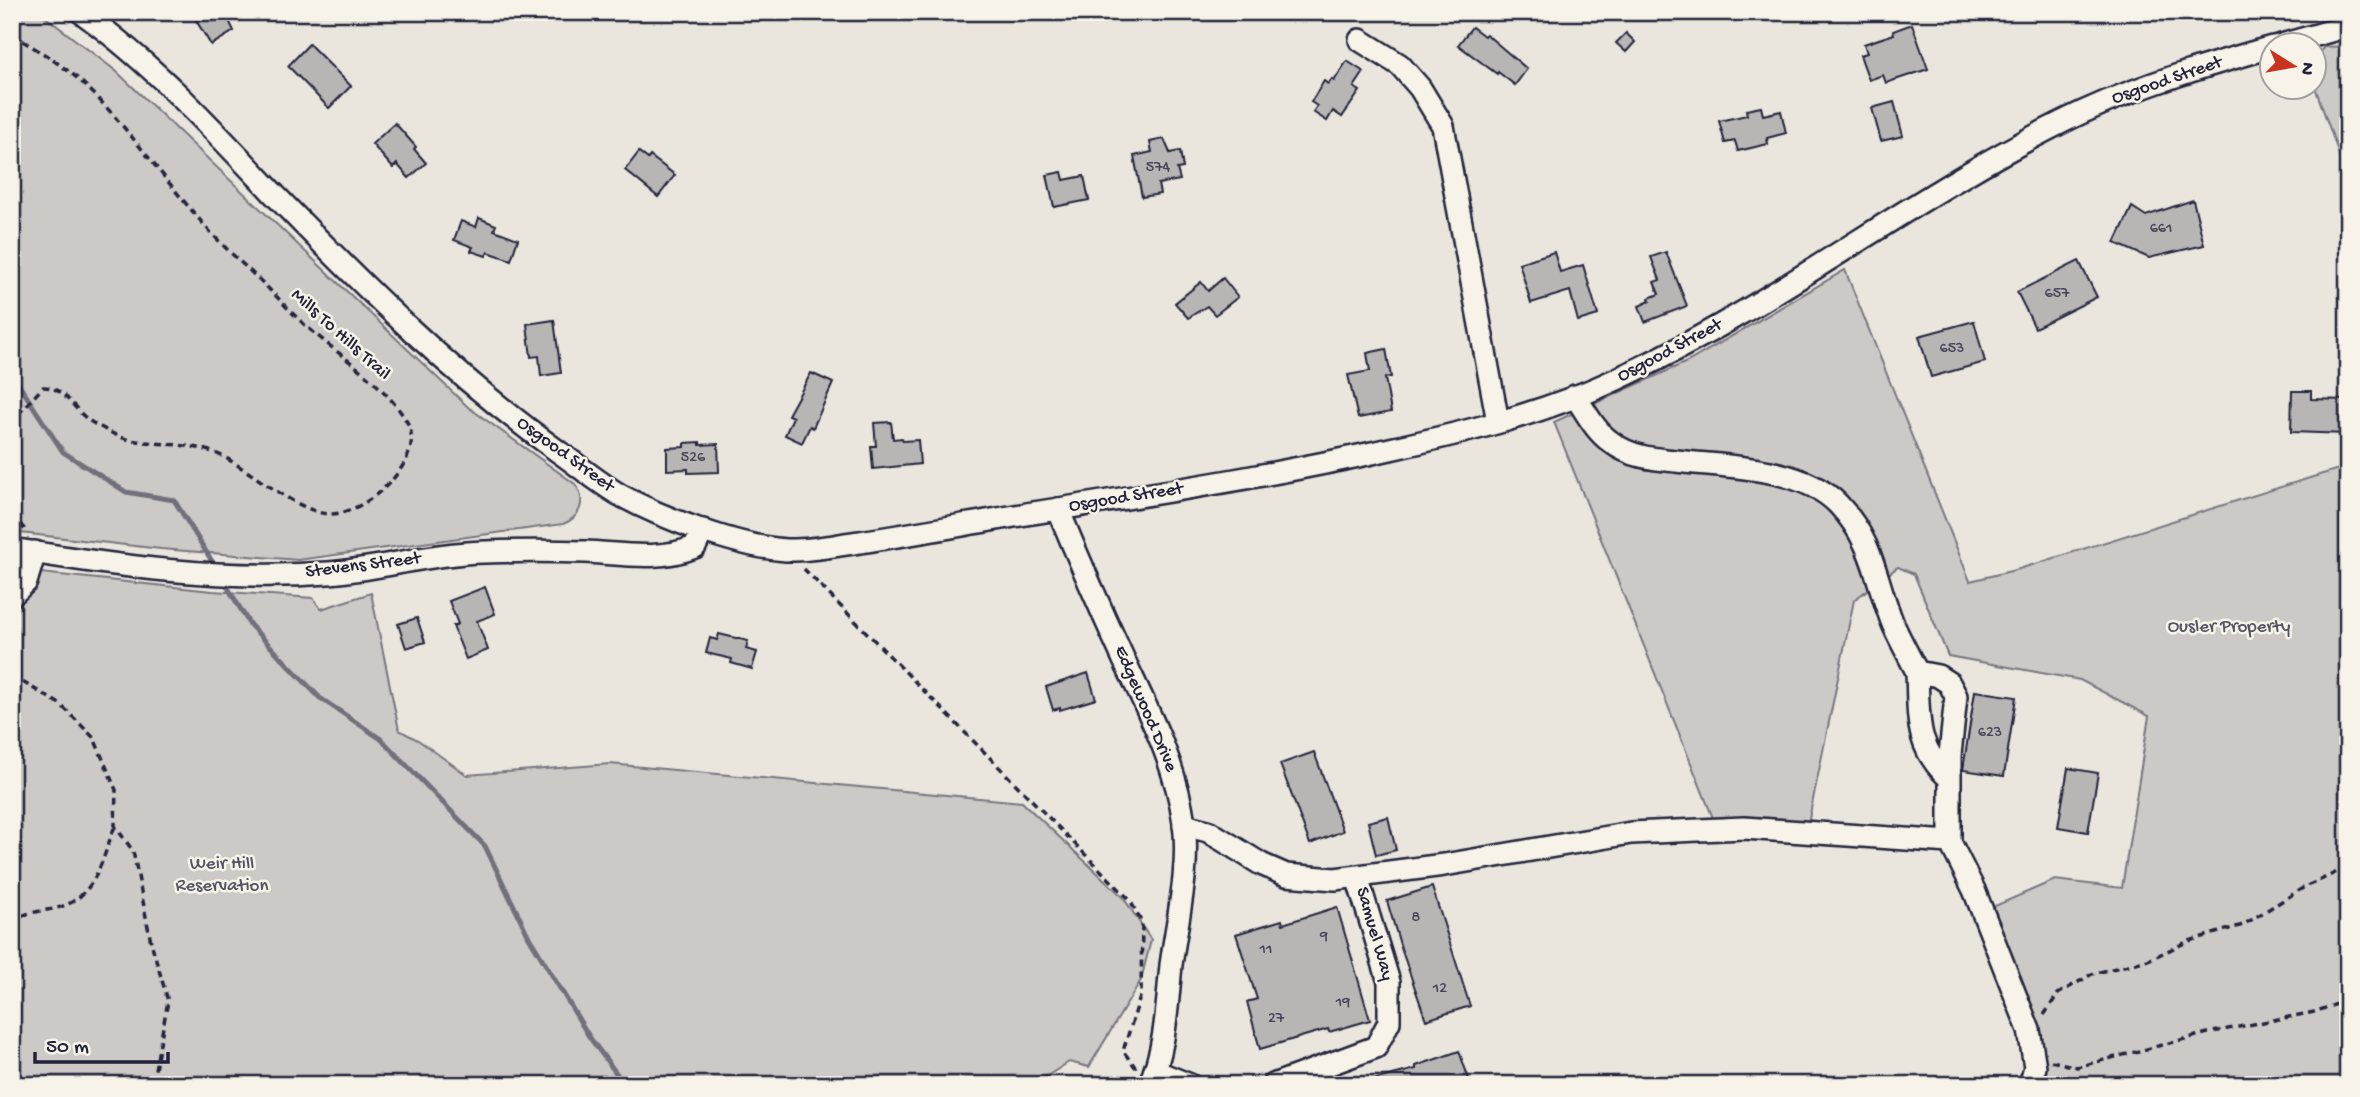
<svg xmlns="http://www.w3.org/2000/svg" width="2360" height="1097" viewBox="0 0 2360 1097" font-family="'Gochi Hand',sans-serif">
  <style>
    .green { fill: #cdc9c6; stroke: #787680; stroke-width: 2 }
    .lines { fill: none; stroke-linecap: round; stroke-linejoin: round }
    .stream { stroke: #716f7b; stroke-width: 5 }
    .building { fill: #b8b6b5; stroke: #22223b; stroke-width: 2 }
    .minor-casing { stroke: #22223b; stroke-width: 26 }
    .path { stroke: #22223b; stroke-width: 3.5; stroke-dasharray: 7 5; stroke-linecap: butt }
    .minor { stroke: #f7f3e8; stroke-width: 21 }
    .labels { text-anchor: middle; dominant-baseline: central; stroke-width: 5; stroke-linejoin: round; paint-order: stroke }
    .number-label { font-size: 16px; fill: #48475a }
    .street-label { font-size: 19px; fill: #22223b; stroke: #f7f3e8 }
    .park-label { font-size: 19px; fill: #555465; stroke: #f7f3e8 }
  </style>
  <rect width="100%" height="100%" fill="#eae6de"/>
  <filter id="ink" filterUnits="userSpaceOnUse"><feTurbulence type="fractalNoise" baseFrequency=".0143" numOctaves="2"/><feDisplacementMap in="SourceGraphic" scale="14" xChannelSelector="R" yChannelSelector="G"/><feConvolveMatrix kernelMatrix="1 2 1 2 8 2 1 2 1" color-interpolation-filters="sRGB"/></filter>
  <g filter="url(#ink)">
    <g class="green">
      <path d="M 12,12 L 39,12 L 116,71 L 468,407 L 575,484 C 587,500 581,517 563,524 L 298,560 L 161,549 L 12,532 Z"/>
      <path d="M 2348,46 L 2348,180 L 2315,87 L 2315,57 L 2324,47 Z"/>
      <path d="M 1845,270 L 1970,581 L 2019,569 L 2348,466 L 2348,1085 L 2046,1085 L 2040,1036 L 1988,909 L 2055,880 L 2122,888 L 2149,716 L 2080,680 L 1948,656 L 1914,574 L 1898,567 L 1854,600 L 1808,824 L 1713,818 L 1554,422 L 1689,361 Z"/>
      <path d="M 12,570 L 212,591 L 313,598 L 321,609 L 371,593 L 399,730 L 418,740 L 467,775 L 610,764 L 1022,802 L 1123,897 L 1151,940 L 1141,980 L 1089,1067 L 1069,1062 L 1033,1085 L 12,1085 Z"/>
    </g>
    <g class="lines">
      <g class="stream">
        <path d="M 12,374 L 63,452 L 126,492 L 174,500 L 215,566"/>
        <path d="M 224,581 L 250,625 L 320,698 L 381,739 L 485,846 L 529,937 L 590,1038 L 625,1085"/>
      </g>
    </g>
    <g class="building">
      <path d="M 191,12 L 225,12 L 234,31 L 211,45 Z"/>
      <path d="M 1912,24 L 1928,69 L 1886,83 L 1883,75 L 1869,80 L 1860,55 L 1867,53 L 1864,44 L 1894,34 L 1893,31 Z"/>
      <path d="M 1472,27 L 1484,36 L 1486,34 L 1527,69 L 1515,85 L 1498,72 L 1497,74 L 1458,45 Z"/>
      <path d="M 1626,33 L 1635,42 L 1626,52 L 1616,43 Z"/>
      <path d="M 309,44 L 351,86 L 329,108 L 288,66 Z"/>
      <path d="M 1347,61 L 1364,72 L 1354,87 L 1360,91 L 1342,117 L 1333,111 L 1327,121 L 1313,112 L 1317,106 L 1311,102 L 1324,81 L 1328,84 L 1332,79 L 1334,81 Z"/>
      <path d="M 1894,102 L 1903,136 L 1881,141 L 1872,108 Z"/>
      <path d="M 1761,107 L 1763,115 L 1781,111 L 1786,133 L 1767,138 L 1768,144 L 1738,151 L 1735,141 L 1725,143 L 1719,121 L 1747,115 L 1746,110 Z"/>
      <path d="M 395,123 L 416,147 L 414,149 L 426,163 L 409,178 L 397,164 L 393,168 L 372,144 Z"/>
      <path d="M 1164,139 L 1170,153 L 1180,151 L 1183,168 L 1177,169 L 1180,180 L 1158,184 L 1160,194 L 1142,197 L 1134,156 L 1152,152 L 1150,142 Z"/>
      <path d="M 639,152 L 648,159 L 650,156 L 675,175 L 658,197 L 625,170 Z"/>
      <path d="M 1062,172 L 1064,180 L 1084,176 L 1089,200 L 1054,207 L 1047,175 Z"/>
      <path d="M 2193,200 L 2204,245 L 2149,258 L 2115,243 L 2132,207 L 2146,216 Z"/>
      <path d="M 479,218 L 496,225 L 494,230 L 518,239 L 511,260 L 488,252 L 486,256 L 471,251 L 473,247 L 454,240 L 461,221 L 476,227 Z"/>
      <path d="M 1554,252 L 1560,272 L 1583,265 L 1598,315 L 1578,321 L 1570,291 L 1531,303 L 1519,263 Z"/>
      <path d="M 1666,252 L 1687,306 L 1645,322 L 1639,306 L 1650,301 L 1649,298 L 1659,294 L 1654,282 L 1660,280 L 1651,257 Z"/>
      <path d="M 2079,261 L 2097,297 L 2035,328 L 2017,292 Z"/>
      <path d="M 1223,278 L 1238,297 L 1215,315 L 1207,306 L 1188,318 L 1175,303 L 1201,282 L 1208,291 Z"/>
      <path d="M 554,320 L 561,373 L 541,376 L 539,356 L 531,357 L 527,324 Z"/>
      <path d="M 1974,321 L 1985,362 L 1931,377 L 1919,336 Z"/>
      <path d="M 1386,349 L 1391,377 L 1385,378 L 1391,412 L 1358,418 L 1348,375 L 1370,371 L 1367,353 Z"/>
      <path d="M 811,373 L 833,383 L 813,428 L 810,426 L 802,443 L 785,435 L 793,417 L 788,415 Z"/>
      <path d="M 2292,391 L 2311,391 L 2311,399 L 2348,400 L 2348,434 L 2291,432 Z"/>
      <path d="M 891,422 L 893,439 L 902,438 L 903,441 L 918,440 L 920,464 L 873,469 L 871,446 L 876,446 L 874,423 Z"/>
      <path d="M 700,442 L 700,445 L 718,444 L 719,472 L 688,473 L 688,469 L 667,470 L 667,448 L 685,447 L 685,443 Z"/>
      <path d="M 485,587 L 495,614 L 477,621 L 488,650 L 466,659 L 453,626 L 458,624 L 449,601 Z"/>
      <path d="M 417,618 L 425,642 L 406,648 L 398,624 Z"/>
      <path d="M 719,634 L 748,641 L 746,649 L 757,652 L 752,669 L 731,663 L 732,659 L 706,653 L 710,638 L 717,640 Z"/>
      <path d="M 1088,673 L 1096,699 L 1060,710 L 1060,708 L 1053,710 L 1046,687 Z"/>
      <path d="M 1975,691 L 2016,697 L 2004,776 L 1963,770 Z"/>
      <path d="M 1314,752 L 1343,831 L 1310,844 L 1280,764 Z"/>
      <path d="M 2068,768 L 2098,773 L 2088,832 L 2058,827 Z"/>
      <path d="M 1388,817 L 1396,850 L 1376,855 L 1368,822 Z"/>
      <path d="M 1432,887 L 1470,1006 L 1426,1020 L 1401,948 L 1387,901 Z"/>
      <path d="M 1337,907 L 1370,1020 L 1329,1032 L 1328,1029 L 1260,1049 L 1247,1002 L 1257,999 L 1236,934 L 1282,920 L 1283,924 Z"/>
      <path d="M 1459,1051 L 1471,1085 L 1374,1085 L 1373,1080 L 1416,1069 L 1416,1066 Z"/>
    </g>
    <g class="lines">
      <defs>
        <g id="minor">
          <path d="M 81,12 C 153,64 212,128 272,192 C 362,285 453,376 559,452 C 579,466 599,483 620,495 C 662,518 738,547 786,550 C 811,551 836,545 860,542 C 914,534 967,524 1021,515 C 1144,495 1268,477 1390,449 C 1467,432 1545,413 1617,379 C 1780,304 1921,188 2083,112 C 2144,84 2208,65 2272,47"/>
          <path d="M 1360,40 L 1400,65 L 1420,88 L 1443,126 L 1498,422"/>
          <path d="M 2278,46 L 2348,26"/>
          <path d="M 1575,396 C 1586,412 1595,431 1611,442 C 1630,457 1654,459 1676,461 C 1726,467 1801,466 1838,504 C 1874,542 1875,579 1893,624 C 1900,640 1909,656 1917,672"/>
          <path d="M 1058,509 C 1079,560 1101,610 1124,660 C 1149,713 1176,764 1184,823 C 1190,869 1177,920 1171,965 C 1167,1004 1166,1049 1149,1085"/>
          <path d="M 12,549 C 116,566 222,581 328,573 C 381,569 432,553 485,552 C 519,551 552,551 586,552 C 623,554 660,561 695,547 L 703,530"/>
          <path d="M 12,595 L 26,582 L 35,552"/>
          <path d="M 1184,825 L 1208,831 L 1261,864 L 1286,875 L 1335,879 L 1444,865 L 1631,833 L 1744,828 L 1950,842 L 1950,755 L 1956,696 L 1949,683 L 1938,676 L 1917,672 C 1919,717 1914,746 1950,779"/>
          <path d="M 1950,842 L 1974,890 L 2029,1030 L 2035,1067 L 2030,1085"/>
          <path d="M 1155,1071 L 1190,1085"/>
          <path d="M 1273,1085 L 1376,1047 L 1389,1022 L 1389,982 L 1357,877"/>
        </g>
      </defs>
      <use href="#minor" class="minor-casing"/>
      <g class="path">
        <path d="M 12,35 C 41,51 71,70 94,94 C 134,136 168,184 206,227 C 227,251 252,272 274,294 C 286,306 298,320 312,331 C 344,359 385,384 407,422 C 429,459 365,515 330,514 C 301,514 252,472 224,457 C 195,442 163,446 131,440 C 119,438 104,429 93,423 C 75,413 65,386 43,387 L 12,421"/>
        <path d="M 12,515 L 27,532"/>
        <path d="M 804,569 L 1130,900 L 1142,923 L 1141,994 L 1123,1051 L 1136,1068"/>
        <path d="M 12,676 L 60,704 L 94,738 L 116,790 L 115,826 L 133,851 L 151,942 L 168,1001 L 152,1085"/>
        <path d="M 12,922 C 25,912 37,912 53,909 C 96,900 101,861 115,826"/>
        <path d="M 2044,1015 L 2058,994 L 2092,974 L 2148,960 L 2189,941 L 2243,925 L 2303,888 L 2348,867"/>
        <path d="M 2051,1061 L 2077,1067 L 2208,1033 L 2314,1012 L 2348,1000"/>
      </g>
      <use href="#minor" class="minor"/>
    </g>
  </g>
  <g class="labels">
    <g class="number-label">
      <text x="1158" y="168">574</text>
      <text x="2161" y="229">661</text>
      <text x="2057" y="294">657</text>
      <text x="1952" y="349">653</text>
      <text x="693" y="458">526</text>
      <text x="1990" y="733">623</text>
      <text x="1416" y="918">8</text>
      <text x="1324" y="937">9</text>
      <text x="1266" y="950">11</text>
      <text x="1440" y="989">12</text>
      <text x="1343" y="1003">19</text>
      <text x="1276" y="1019">27</text>
    </g>
    <g class="street-label">
      <text transform="translate(2167 81) rotate(-19)">Osgood Street</text>
      <text transform="translate(340 335) rotate(42)">Mills To Hills Trail</text>
      <text transform="translate(1670 351) rotate(-28)">Osgood Street</text>
      <text transform="translate(565 455) rotate(36)">Osgood Street</text>
      <text transform="translate(1126 498) rotate(-9)">Osgood Street</text>
      <text transform="translate(363 566) rotate(-7)">Stevens Street</text>
      <text transform="translate(1145 709) rotate(67)">Edgewood Drive</text>
      <text transform="translate(1374 934) rotate(74)">Samuel Way</text>
    </g>
    <g class="park-label">
      <text x="2229" y="627">Ousler Property</text>
      <text x="222" y="864">Weir Hill<tspan x="222" dy="22">Reservation</tspan></text>
    </g>
  </g>
  <rect width="2360" height="1097" fill="none" stroke="#f7f3e8" stroke-width="42"/>
  <rect x="21" y="21" width="2318" height="1055" fill="none" stroke="#22223b" stroke-width="2.5" filter="url(#ink)"/>
  <g transform="translate(2293 66) rotate(101)"><circle r="33" fill="#f7f3e8" stroke="#a29fa3" stroke-width="2"/>
  <path d="M0-5L12 26L0 18L-12 26Z" fill="#c8321e"/>
  <text y="-10" font-size="19" font-weight="bold" text-anchor="middle" fill="#22223b">N</text>
  </g>
  <path d="M35 1052v10h133v-10" fill="none" stroke="#22223b" stroke-width="3.5"/>
  <text x="46" y="1052" font-size="21" fill="#22223b" stroke="#f7f3e8" stroke-width="5" paint-order="stroke">50 m</text>
</svg>
